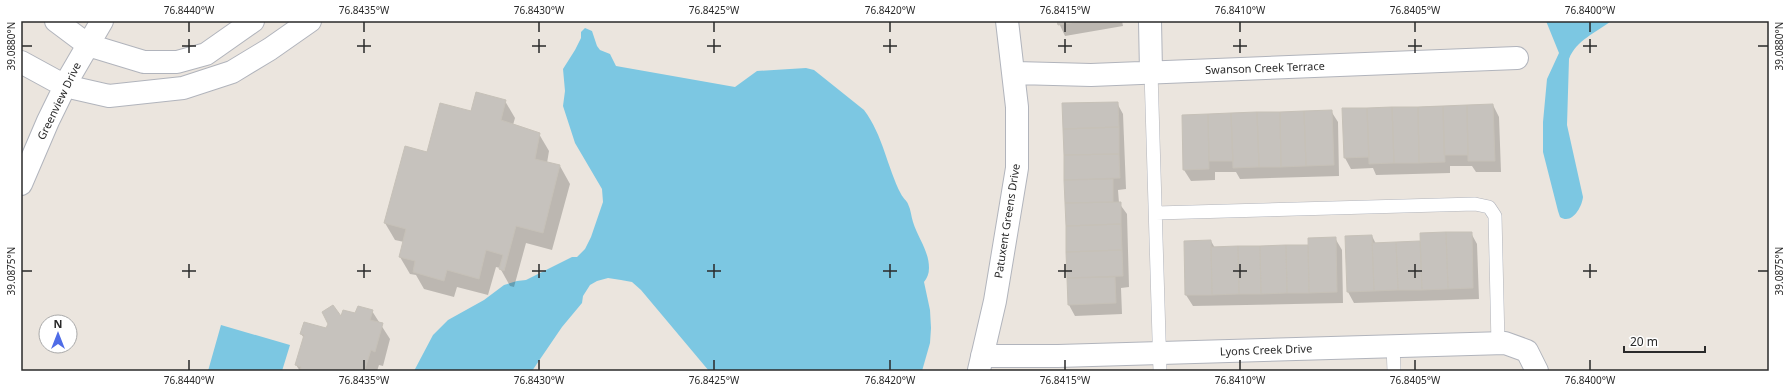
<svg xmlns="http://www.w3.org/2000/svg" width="1790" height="392" font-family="'Noto Sans',sans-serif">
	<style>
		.water { fill: #7cc7e2 }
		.shadow { fill: #0003 }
		.building { fill: #c6c2bd; stroke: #c6c1b8 }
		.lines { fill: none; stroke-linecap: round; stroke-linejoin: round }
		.lane-casing { stroke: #b1b4bc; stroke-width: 14 }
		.street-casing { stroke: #b1b4bc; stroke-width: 24 }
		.lane { stroke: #fff; stroke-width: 13 }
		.street { stroke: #fff; stroke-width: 22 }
		.ticks { fill: none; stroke: #2a2a2a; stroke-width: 1.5 }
		.labels { text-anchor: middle; stroke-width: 4; stroke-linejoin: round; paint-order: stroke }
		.street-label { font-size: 11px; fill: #2a2a2a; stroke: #fff }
		.neatline { fill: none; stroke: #2a2a2a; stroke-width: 1.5 }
		.ticks-label { font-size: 10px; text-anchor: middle; fill: #2a2a2a }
	</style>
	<rect width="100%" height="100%" fill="#ebe5de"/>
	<path class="water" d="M1546,21h65c-15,12 -35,19 -42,38l-2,66 16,72c-1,10 -11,28 -23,20l-2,-6 -15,-59v-30l4,-43 12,-26z
		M585,28l7,3 5,15 3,4 10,4 6,12 119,21 22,-16 49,-3 8,2 50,40c19,25 23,57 37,84 2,4 6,7 7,10 3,6 3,12 5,18 5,16 16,29 16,46 0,6 -2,10 -5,14l6,28 1,18 -1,15 -8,28h-213l-68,-81 -9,-8 -11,-2 -13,-2 -11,3 -7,4 -7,11 -1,7 -20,24 -30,44h-118l19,-36 15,-15 36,-20 20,-15 13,-4 9,-1 46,-23h5l8,-8 6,-12 12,-35 -1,-13 -27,-46 -12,-37 2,-15 -2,-22 12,-19 6,-12v-6z
		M221,325l69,20 -8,26h-74z"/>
	<path class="shadow" d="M1058,21h64l1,5 -58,10z
		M505,101l10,17 -2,7 26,9 10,17 -2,12 13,3 10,18 -18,66 -26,-7 -12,44 -4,-1 -10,-18 -4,-1 -8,28 -31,-8 -3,10 -30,-8 -8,-14 -6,-1 -10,-17 4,-15 -9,-2 -10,-17 43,-70 43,-41z
		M1117,103l6,11 3,75 -8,1 1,13 8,11 2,73 -8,1 1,26 -47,2 -6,-11 -6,-201z
		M1493,105l6,12 2,55h-25l-4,-6h-22v7l-74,2 -3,-7 -22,1 -6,-11 -2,-49z
		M1331,111l7,11 1,54 -99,3 -4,-7h-21v8l-24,1 -7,-11 -1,-54z
		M1471,233l6,11 2,55 -125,4 -6,-11 24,-56 4,8 45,-2z
		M1335,238l7,12 1,53 -150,3 -7,-11 -1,-54h26l4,7 44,-1 50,-1z
		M372,311l18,28 -7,27 -4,-1 -2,6h-77l-4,-6 8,-27 -3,-4 26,-5 14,-11z"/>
	<path class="building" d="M1057,21h25l-24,4z
		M476,92l30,8 -5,20 39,13 -5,26 25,6 -17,68 -27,-7 -12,45 -5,-2 4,-14 -17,-5 -7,29 -32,-9 -3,11 -31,-9 2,-11 -16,-4 7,-28 -22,-6 21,-77 22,6 13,-49 31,8z
		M1118,102l1,25 -56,2 -1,-26z
		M1493,104l2,57h-27l-1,-56z
		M1467,105l1,50h-24l-1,-49z
		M1443,106l2,56 -26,1 -1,-56z
		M1392,107h26l1,56h-25z
		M1392,107l2,56 -25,1 -2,-56z
		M1342,108h25l2,49 -25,1z
		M1332,110l2,55 -28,1 -2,-55z
		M1304,111l2,55 -25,1 -1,-55z
		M1257,112h23l1,55h-22z
		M1257,112l2,55 -26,1 -2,-55z
		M1231,113l2,48h-24l-1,-47z
		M1208,114l1,55 -26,1 -1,-55z
		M1119,127v27l-55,1 -1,-26z
		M1119,154l1,24 -56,2v-25z
		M1113,179v23l-48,1 -1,-23z
		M1121,202v22l-55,2 -1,-23z
		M1121,224l1,26 -56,2v-26z
		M1446,232h26l1,56 -25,1z
		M1446,232l2,57 -26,1 -2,-57z
		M1372,235l2,56 -27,1 -2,-56z
		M1336,237l1,55 -28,1 -1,-55z
		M1211,240l1,55h-27l-1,-54z
		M1420,241l2,49h-24l-2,-48z
		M1396,242l2,48 -24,1 -2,-48z
		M1286,245h22l1,48h-22z
		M1286,245l1,48 -26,1 -1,-48z
		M1238,246h22l1,48h-22z
		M1238,246l1,48 -27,1 -1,-48z
		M1122,250l1,26 -56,2 -1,-26z
		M1115,277l1,26 -48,2 -1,-27z
		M333,305l8,11 2,-6 12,3 3,-7 15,4 -3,10 13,3 -8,29 -4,-2 -6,19h-3l-1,2h-61l1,-4 -6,-2 9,-30 -4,-1 4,-12 22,6 2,-4 -6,-12z"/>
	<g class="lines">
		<g class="lane-casing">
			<path id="lane" d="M1151,72l9,299
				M1156,213l319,-9 14,3 6,9 3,127
				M1393,346l1,25"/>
		</g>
		<g class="street-casing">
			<path id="street" d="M56,21l32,24 56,17h33l29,-8 47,-33
				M1150,21l1,51
				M21,62l44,24 44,10 74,-8 49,-16 38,-23 40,-28
				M1013,73l78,2 426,-17
				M21,184l27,-63 22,-45 32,-55
				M982,356h76l447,-13 22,8 10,20
				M979,370l16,-69 22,-133v-61l-10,-86"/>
		</g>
		<use href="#lane" class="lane"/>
		<use href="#street" class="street"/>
	</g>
	<path class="ticks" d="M189,22v10M364,22v10M539,22v10M714,22v10M890,22v10M1065,22v10M1240,22v10M1415,22v10M1590,22v10M189,39v14M364,39v14M539,39v14M714,39v14M890,39v14M1065,39v14M1240,39v14M1415,39v14M1590,39v14M22,46h10M182,46h14M357,46h14M532,46h14M707,46h14M883,46h14M1058,46h14M1233,46h14M1408,46h14M1583,46h14M1758,46h10M189,264v14M364,264v14M539,264v14M714,264v14M890,264v14M1065,264v14M1240,264v14M1415,264v14M1590,264v14M22,271h10M182,271h14M357,271h14M532,271h14M707,271h14M883,271h14M1058,271h14M1233,271h14M1408,271h14M1583,271h14M1758,271h10M189,360v10M364,360v10M539,360v10M714,360v10M890,360v10M1065,360v10M1240,360v10M1415,360v10M1590,360v10"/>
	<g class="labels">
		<g class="street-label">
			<text transform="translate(1265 68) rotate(-2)" y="4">Swanson Creek Terrace</text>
			<text transform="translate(59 101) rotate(-64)" y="4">Greenview Drive</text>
			<text transform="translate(1007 221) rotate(-81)" y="4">Patuxent Greens Drive</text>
			<text transform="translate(1266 350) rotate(-2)" y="4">Lyons Creek Drive</text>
		</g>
	</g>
	<rect width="1790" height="392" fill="none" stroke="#ffffff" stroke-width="44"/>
	<g transform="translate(58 334)"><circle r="19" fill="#ffffff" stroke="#aaaaaa"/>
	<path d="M0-3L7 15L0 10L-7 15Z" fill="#4f6ce7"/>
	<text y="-6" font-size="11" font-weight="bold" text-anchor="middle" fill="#2a2a2a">N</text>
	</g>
	<path d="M1624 346v6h81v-6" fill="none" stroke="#2a2a2a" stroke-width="2"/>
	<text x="1630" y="346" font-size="12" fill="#2a2a2a" stroke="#ffffff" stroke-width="3" paint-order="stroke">20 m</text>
	<rect x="22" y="22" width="1746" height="348" class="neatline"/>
	<g class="ticks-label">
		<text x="189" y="14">76.8440°W</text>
		<text x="364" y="14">76.8435°W</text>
		<text x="539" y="14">76.8430°W</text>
		<text x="714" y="14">76.8425°W</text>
		<text x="890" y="14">76.8420°W</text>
		<text x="1065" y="14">76.8415°W</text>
		<text x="1240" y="14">76.8410°W</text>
		<text x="1415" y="14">76.8405°W</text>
		<text x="1590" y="14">76.8400°W</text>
		<text transform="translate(11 46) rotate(-90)" y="4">39.0880°N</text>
		<text transform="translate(1779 46) rotate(-90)" y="4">39.0880°N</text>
		<text transform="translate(11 271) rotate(-90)" y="4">39.0875°N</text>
		<text transform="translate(1779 271) rotate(-90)" y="4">39.0875°N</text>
		<text x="189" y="384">76.8440°W</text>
		<text x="364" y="384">76.8435°W</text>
		<text x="539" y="384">76.8430°W</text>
		<text x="714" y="384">76.8425°W</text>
		<text x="890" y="384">76.8420°W</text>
		<text x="1065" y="384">76.8415°W</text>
		<text x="1240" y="384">76.8410°W</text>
		<text x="1415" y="384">76.8405°W</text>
		<text x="1590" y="384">76.8400°W</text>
	</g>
</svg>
